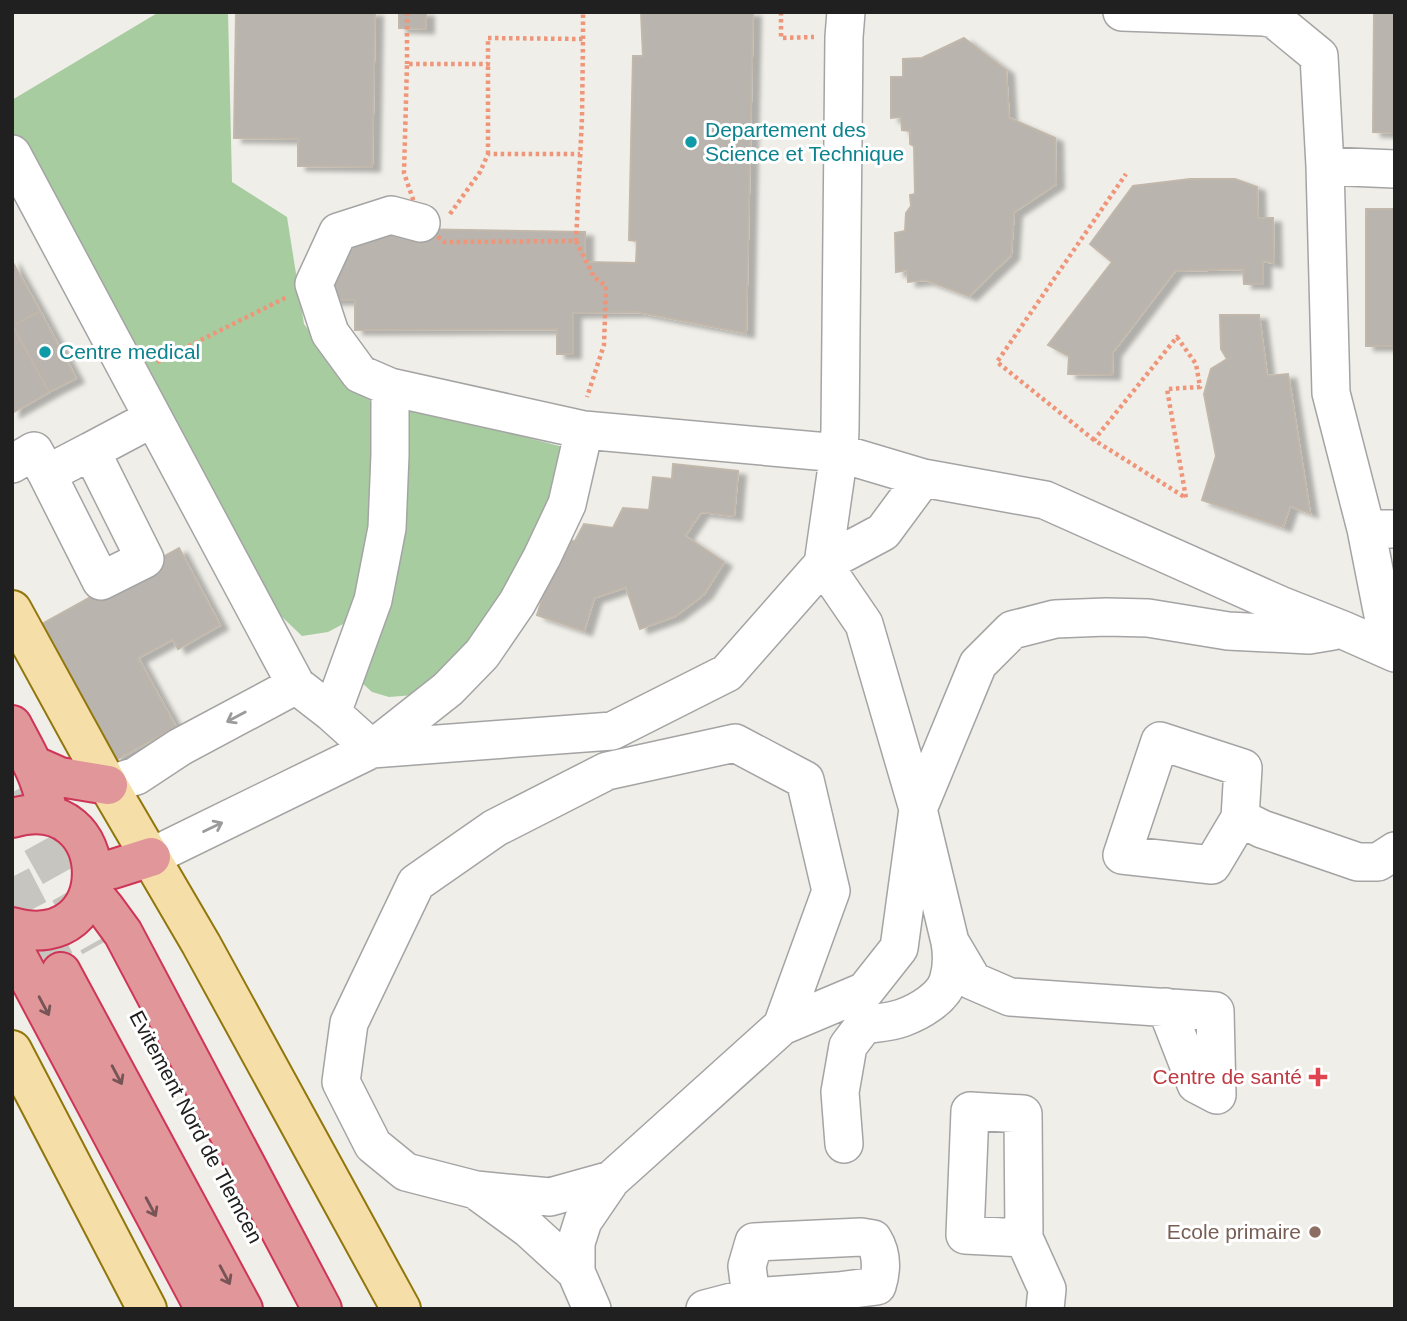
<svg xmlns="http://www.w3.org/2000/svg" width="1407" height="1321" font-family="Helvetica,sans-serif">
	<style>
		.forest { fill: #a7cca0 }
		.building { fill: #b9b4ad; stroke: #c1b7ab; stroke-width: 2; filter: url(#shadow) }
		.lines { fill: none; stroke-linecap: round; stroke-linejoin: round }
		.highway-tunnel { stroke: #c6c5c0; stroke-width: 38; stroke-dasharray: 38 19; stroke-linecap: butt }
		.minor-casing { stroke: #a4a4a4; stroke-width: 40 }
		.major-casing { stroke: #91760c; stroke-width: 42 }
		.highway-casing { stroke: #ce3556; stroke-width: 42 }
		.path { stroke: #ef9579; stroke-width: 4.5; stroke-dasharray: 3.5 3.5; stroke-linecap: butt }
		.minor { stroke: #fff; stroke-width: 37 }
		.major { stroke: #f5dea8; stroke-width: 38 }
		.highway { stroke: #e1969a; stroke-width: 38 }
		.oneway { stroke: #9b9b9b }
		.oneway2 { stroke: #775557 }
		.culture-dot { fill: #0f9aa8; stroke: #fff; stroke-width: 2.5 }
		.health-dot { fill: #e0444e; stroke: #fff; stroke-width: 2.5 }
		.education-dot { fill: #8d6e63; stroke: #fff; stroke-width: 2.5 }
		.labels { text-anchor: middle; stroke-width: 6; stroke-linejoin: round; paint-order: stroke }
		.culture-label { font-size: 21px; fill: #0d838f; stroke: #fff; text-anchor: start }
		.health-label { font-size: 21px; fill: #be3a42; stroke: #fff; text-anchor: end }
		.street-label { font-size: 21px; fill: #202020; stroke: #fff }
		.education-label { font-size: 21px; fill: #785e54; stroke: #fff; text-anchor: end }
	</style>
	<defs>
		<filter id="shadow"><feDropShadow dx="8" dy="4.5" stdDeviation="2" flood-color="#0004"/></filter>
	</defs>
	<rect width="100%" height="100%" fill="#f0eee8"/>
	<path class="forest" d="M159,12h69l4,170 55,35 17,107 46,61 30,19 -8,147 -25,71 -19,10 -26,4 -23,-22 -267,-483v-31z
		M408,407l159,41 -29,87 -44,85 -40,45 -40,30 -25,2 -17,-5 -11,-10z"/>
	<path class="building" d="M236,12h139l-3,155 -74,-1v-27l-64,-1z
		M399,12h27v17l-27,-1z
		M641,12h112l-7,321 -108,-21 -65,1v41h-16v-25l-202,1v-30h-32l26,-72 236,4v30l51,1 1,-22 -8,-1 4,-184h10z
		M1374,12h21v121l-22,-1z
		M964,38l42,32 3,48 46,20 1,46 -42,28 -3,43 -42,41 -43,-16 -18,2 -1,-12 -11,2 -1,-39 10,-2 1,-18 5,-7 -1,-11 5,-1 -1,-48 -4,-2v-13l-8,-1 -1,-13 -10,1v-41h12v-18l19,-1z
		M1190,179h45l22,8 1,31h15l1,45 -11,-2v23h-19l-1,-15 -68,2 -62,81 -1,23 -44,-1 1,-18 -21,-11 64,-83 -22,-18 43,-58z
		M1366,209h29v137h-29z
		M12,261l28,50 -27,15 -1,-1z
		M40,311l36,67 -27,14 -36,-66z
		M1220,315h39l8,61 21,-2 22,139 -20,-7 -7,21 -81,-27 14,-44 -12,-62 7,-25 16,-10 -6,-10z
		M12,325l37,67 -37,21z
		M673,464l65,7 -4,45 -33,-4 -16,24 39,26 -20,32 -29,22 -35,13 -14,-42 -32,11 -10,33 -47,-16 24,-75 14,1 9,-17 29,4 10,-20 26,2 4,-33 19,2z
		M179,548l41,77 -42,24 -5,-10 -35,19 38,69 -60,33 -74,-136z"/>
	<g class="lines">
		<path class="highway-tunnel" d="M13,792l86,153
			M12,877l49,95"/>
		<g class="minor-casing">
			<path id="minor" d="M1122,12l142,5 10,2 45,37 6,110
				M12,154l284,531 36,28 40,36 240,-18 115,-58 96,-109 16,-111 1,-24 4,-392 2,-25
				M421,223l-30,-8 -53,17 -24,52 16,49 30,41 30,13 194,43 255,23 84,25 122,22 235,105 63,25 52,23
				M91,451l62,-33
				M12,464l22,-13 13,23 54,107 44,-22 -54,-108 -44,23
				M1366,529l-35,-136 -6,-227 70,3
				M1390,651l-24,-122h29
				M332,713l41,-113 14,-72 3,-73v-68
				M1160,741l83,27 -3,50 -28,47 -90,-10z
				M108,785l28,-9 44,-29 116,-62
				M1240,818l22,11 96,33h20l17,-11
				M151,857l221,-108 76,-60 34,-35 35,-51 25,-46 25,-53 17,-74
				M950,942l23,39 37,16 205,14 2,84 -21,-11 -30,-77
				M782,1026l49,-135 -26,-111 -70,-37 -128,28 -112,57 -79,55 -67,140 -8,59 32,63 33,27 70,18 74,7 61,-17 171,-154 83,-35 34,-43 19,-139 -54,-185 -41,-60 60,-32 40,-54
				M844,1144l-4,-52 8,-46 16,-21c12,-2 27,-3 38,-7 17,-6 41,-20 46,-37 4,-12 4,-27 2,-39l-32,-133 60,-145 34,-34 43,-11 51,-2 42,1 80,13 81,4 24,-4
				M477,1191l52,38 47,43
				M1024,1238l-59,-3 5,-124 53,3 1,124 23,51 -2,20
				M592,1309l-16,-37v-29l7,-22 28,-41
				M705,1309l46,-12 87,-6 39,-5c5,-16 5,-33 -4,-47l-12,-2 -107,5 -7,24 4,31"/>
		</g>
		<g class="major-casing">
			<path id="major" d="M12,610l96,175 93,159 200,365
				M12,1050l135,259"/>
		</g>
		<g class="highway-casing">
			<path id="highway" d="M12,725c15,29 33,57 35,90
				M33,765l27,12 48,8
				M12,818c105,-30 108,139 0,109
				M93,872l20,-3 38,-12
				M90,890l14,17 19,26 199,376
				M12,946l193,363
				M61,972l182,337"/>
		</g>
		<path class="path" d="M407,12v52
			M781,12v26l33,-1
			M488,38l95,1 -1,79 -6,123 -132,1 -23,-19 -17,-50 3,-109h81z
			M583,39v-27
			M488,154v-90
			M450,214l30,-42 8,-18h92
			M576,241l18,36 12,9 -2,59 -17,52
			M1177,337l19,27 4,23 -33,2 19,109 -92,-58z
			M157,362l130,-65
			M1094,440l-97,-78 129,-188"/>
		<use href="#minor" class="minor"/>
		<use href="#major" class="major"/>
		<use href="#highway" class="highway"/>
	</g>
	<defs><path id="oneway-shaft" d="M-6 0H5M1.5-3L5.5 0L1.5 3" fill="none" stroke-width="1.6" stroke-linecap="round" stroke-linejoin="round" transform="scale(1.75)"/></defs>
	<g class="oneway">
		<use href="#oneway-shaft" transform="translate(236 717) rotate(152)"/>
		<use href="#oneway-shaft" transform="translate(213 827) rotate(-26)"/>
	</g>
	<g class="oneway2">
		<use href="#oneway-shaft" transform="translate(44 1006) rotate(62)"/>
		<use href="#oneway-shaft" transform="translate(117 1075) rotate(62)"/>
		<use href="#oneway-shaft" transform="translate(151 1207) rotate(62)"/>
		<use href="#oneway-shaft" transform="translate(225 1275) rotate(62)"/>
	</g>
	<g class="culture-dot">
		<circle cx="691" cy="142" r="7"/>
		<circle cx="45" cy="352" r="7"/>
	</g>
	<path class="health-dot" d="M1314.5 1066.5h7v7h7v7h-7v7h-7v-7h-7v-7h7z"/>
	<circle class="education-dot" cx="1315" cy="1232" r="7"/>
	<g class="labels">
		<g class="culture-label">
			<text x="705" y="137">Departement des<tspan x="705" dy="24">Science et Technique</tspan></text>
			<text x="59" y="359">Centre medical</text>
		</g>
		<g class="health-label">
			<text x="1302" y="1084">Centre de santé</text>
		</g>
		<g class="street-label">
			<text transform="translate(196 1127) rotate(62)" y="7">Evitement Nord de Tlemcen</text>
		</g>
		<g class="education-label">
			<text x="1301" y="1239">Ecole primaire</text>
		</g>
	</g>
	<rect width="1407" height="1321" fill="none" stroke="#202020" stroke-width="28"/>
</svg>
